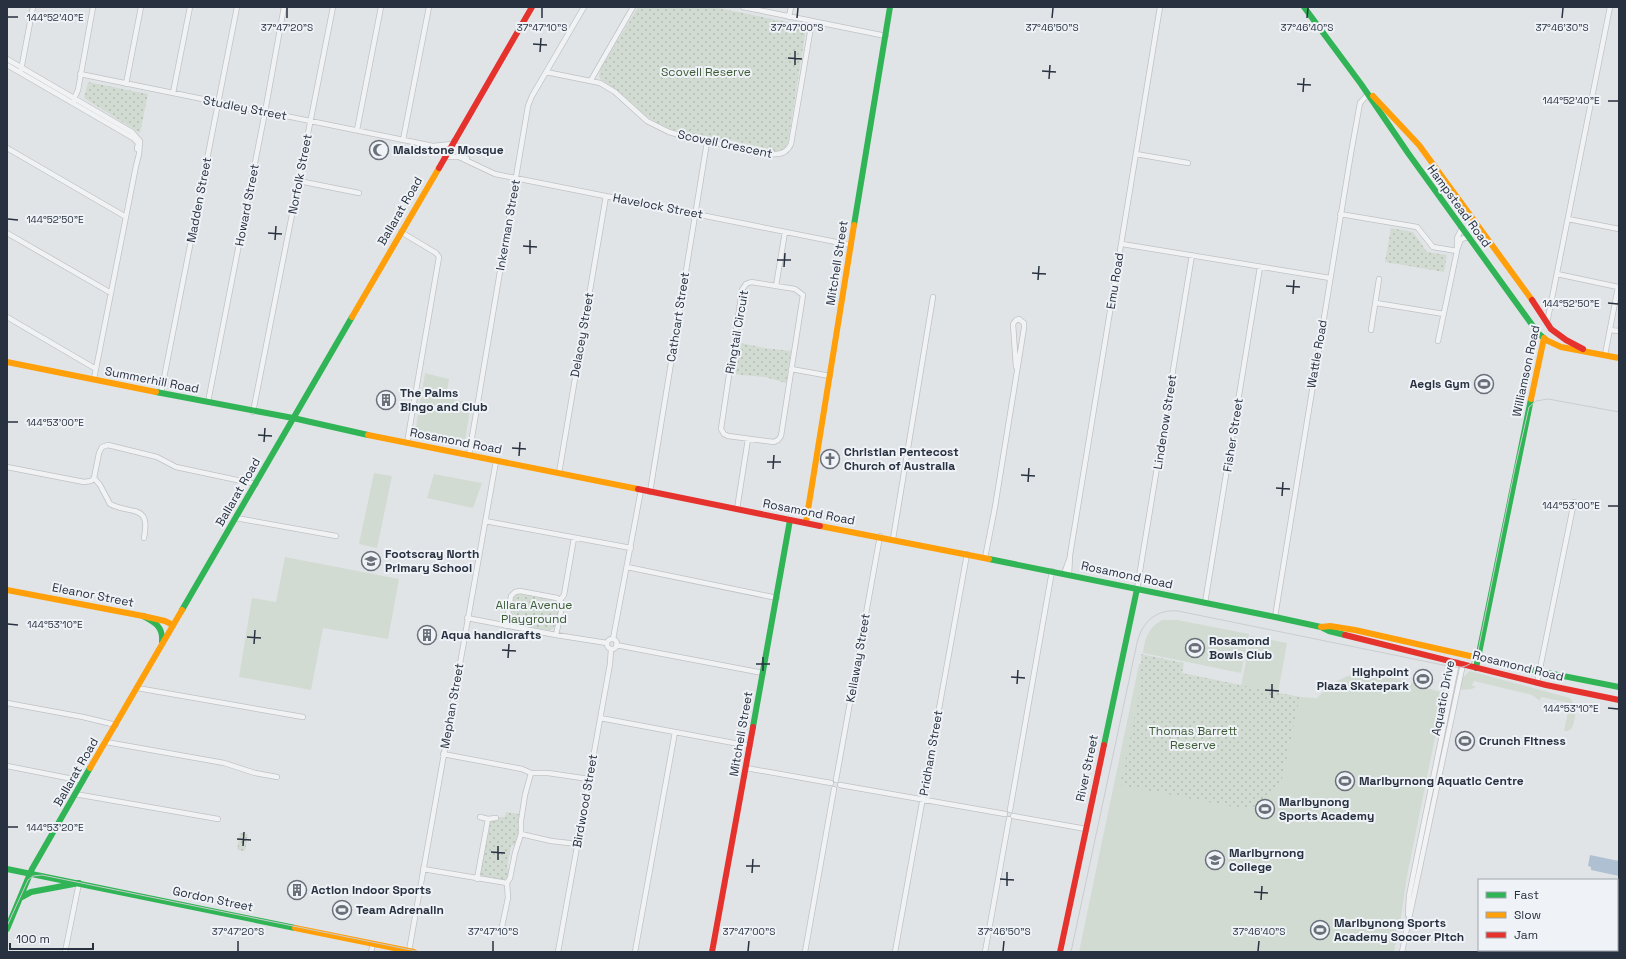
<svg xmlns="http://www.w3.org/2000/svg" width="1626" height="959" font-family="'Space Grotesk',sans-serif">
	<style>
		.green { fill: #d2dbd2 }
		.park { fill: url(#park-dots) }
		.water { fill: #afc0d2 }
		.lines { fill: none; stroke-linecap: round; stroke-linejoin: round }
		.street-casing { stroke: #bfc2c5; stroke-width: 6 }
		.street { stroke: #f1f2f3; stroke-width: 4.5 }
		.fast { stroke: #30b455; stroke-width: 6 }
		.slow { stroke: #ff9f0a; stroke-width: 6 }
		.jam { stroke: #e5322d; stroke-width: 6 }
		.tram { stroke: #cacccf; stroke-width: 1 }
		.ticks { fill: none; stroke: #283140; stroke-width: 1.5 }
		.labels { text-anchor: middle; stroke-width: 4; stroke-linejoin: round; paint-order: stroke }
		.park-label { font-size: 12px; fill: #3d5c35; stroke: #eff2f6 }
		.street-label { font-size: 12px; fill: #283140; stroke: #eff2f6 }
		.poi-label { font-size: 12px; font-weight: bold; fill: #283140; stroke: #eff2f6; text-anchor: start }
		.ticks-label { font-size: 10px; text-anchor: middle; fill: #283140; stroke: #eff2f6; stroke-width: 4; stroke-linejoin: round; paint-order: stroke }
	</style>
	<defs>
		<pattern id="park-dots" width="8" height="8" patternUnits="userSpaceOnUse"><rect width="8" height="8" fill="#d2dbd2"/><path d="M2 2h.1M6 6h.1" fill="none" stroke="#b4bcb5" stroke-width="1.8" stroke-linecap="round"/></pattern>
	</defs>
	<rect width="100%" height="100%" fill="#e1e4e7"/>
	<path class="green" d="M425,373l24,6 -3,19 25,5 -7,45 -50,-9z
		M374,473l18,3 -15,72 -18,-4z
		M434,474l48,9 -9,25 -46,-10z
		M285,557l114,22 -11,60 -65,-11 -12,62 -72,-13 13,-79 24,4z
		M1162,620h15l72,14 -8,39 -98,-20c2,-15 5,-25 19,-33z
		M1251,636l36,7 -9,50 22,4 17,1c12,-13 27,-24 45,-25 21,-1 61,14 82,20l-37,183 -6,41 -7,35h-315l60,-288 102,22z
		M1470,671l100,27c7,8 6,21 2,30l-4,3h-4l6,-28 -29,-6 -1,4 -8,-6 -58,-14 -2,4 4,2 -4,2 -10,1c-4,-7 2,-15 8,-19z"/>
	<path class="park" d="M638,7h75l89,18 4,4 -18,113 -5,8c-8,3 -15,2 -22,-3l-35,-8 -8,2 -38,-8 -19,-8 -15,-9 -24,-22 -22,-15 -1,-3 1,-6z
		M88,82l60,12 -8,39 -56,-35z
		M1391,228l22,4 14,20 20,3 -3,17 -59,-10z
		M737,342l27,6 27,3 -5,32 -21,-6 -33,-3 5,-16z
		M518,594l39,7c3,8 0,21 -4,28l-5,1 -35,-6 -4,-5 4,-22z
		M1141,654l43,9 -2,10 118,24 -18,82 -20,23 -10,6 -8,1 -124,-24 20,-94z
		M506,812l13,2 -1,21 -4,10 -3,1 -4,22 2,1 -1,7 -3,4 -16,-3 -1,2 -5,-2 -3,-3 10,-53 8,-4h7z
		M240,833l8,1 -3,17 -8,-1z"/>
	<path class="water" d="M1590,855l29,6v15l-28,-6v-3l-3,-1z"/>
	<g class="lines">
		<g class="street-casing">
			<path id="street" d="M743,7l143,29
				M789,17l2,-10
				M7,59l125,73 8,9 -1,13 -3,12 -42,213
				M7,65l126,73 5,5 -1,6
				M21,70l12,-63
				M546,72l54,11 15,9 32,29 22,11 21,6 81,16c9,1 16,-1 20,-10l21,-123
				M80,74l353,72 19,-2
				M591,80l42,-73
				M126,84l15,-77
				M173,93l17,-86
				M73,101l5,-11 15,-83
				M357,130l24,-123
				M403,140l26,-133
				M454,141l5,11 8,7
				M434,147l12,9
				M7,148l119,69
				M1136,154l52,9
				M445,157h14l36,17 356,71
				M299,181l60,12
				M1340,214l77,13 16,20 24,4
				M1568,219l51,10
				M401,232l35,21 3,4 -32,186
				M7,233l104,60
				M1122,244l208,34
				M1457,250l4,-11 8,-2
				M1557,274l61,13 -13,68
				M751,282l44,7 8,6 -22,141 -3,4 -4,2 -46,-6 -4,-2 -3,-5 8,-54 6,-16v-21l7,-48 4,-6z
				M776,286l9,-54
				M1376,303l68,11
				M7,317l89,52
				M1547,323l63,-316
				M1371,330l8,-51
				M1610,330l9,1
				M1438,341l19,-90v-13l5,-10
				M791,369l39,7
				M161,393l76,-386
				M208,402l57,-290 19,-105
				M253,412l80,-405
				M469,455l59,-349 4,-10 52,-89
				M7,467l77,15 7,-1 3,-3
				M559,473l47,-277
				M94,478l5,-25 3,-6 6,-2 49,12 19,10 80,17
				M94,478l6,7 10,19c21,11 41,-1 34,34
				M650,492l57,-350
				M737,509l11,-70
				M236,518l100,18
				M485,521l146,27
				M893,539l40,-242
				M985,558l10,-51 29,-179v-5l-5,-4 -3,1 -3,4 3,43
				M627,567l150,31
				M1064,574l6,-17
				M1069,575l1,-20 90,-548
				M1137,589l55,-334
				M560,600l4,-5 10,-57
				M1205,603l55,-336
				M1275,617l76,-464 9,-50 8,-9
				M467,618l89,17 51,8
				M506,626l5,-30 4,-4 5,-1 37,7 5,5v4l-6,28
				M613,639l28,-149
				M607 644a5 5 0 1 1 10 0a5 5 0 1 1-10 0Z
				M616,645l147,28
				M1537,683l37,-181
				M137,688l166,29
				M7,703l76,14 33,8
				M600,718l150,28
				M106,742l118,21 31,10 22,4
				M443,754l79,15 9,4
				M7,766l76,15
				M746,768l85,15
				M836,780l44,-244
				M840,785l165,29
				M75,794l143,25
				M1010,810l42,-239
				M1013,816l73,13
				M480,817l8,2 8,-1
				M521,834l30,7 27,3
				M423,869l84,14
				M477,879l11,-60
				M1408,915l1,-19 7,-35 41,-199
				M501,931l7,-33 -1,-15 3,-5 5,-25 6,-19v-13l4,-26 6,-22h17l41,6
				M409,951l87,-490
				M65,952l14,-69
				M371,952l2,-8
				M558,952l52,-288 1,-15
				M635,952l40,-220
				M805,952l29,-163
				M895,952l72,-398
				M985,952l24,-133
				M1402,952l61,-288"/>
		</g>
		<use href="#street" class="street"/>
		<path class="fast" d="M1304,7l57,77 47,69 130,180 8,7
			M854,225l36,-218
			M156,392l137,26 75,17
			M989,559l286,58 46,10 8,4 16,4
			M182,610l170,-293
			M143,616c12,6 20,11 19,25
			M1476,668l55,-269
			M1523,668l96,19
			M753,727l37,-207
			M1104,745l33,-156
			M7,869l288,59
			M20,898l11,-6 48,-9
			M7,929l25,-60 58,-101"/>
		<path class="slow" d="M1373,96l46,49 113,155
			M352,317l87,-149
			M1546,340l15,7 58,11
			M7,362l149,30
			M1531,399l13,-61
			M368,435l270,54
			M806,522l48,-297
			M820,526l169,33
			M7,590l136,26 22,5 8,4
			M1321,627l9,-1 25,4 168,38
			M90,768l92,-158
			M295,928l119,24"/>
		<path class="jam" d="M439,168l93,-161
			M1532,300l19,29 15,11 17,9
			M638,489l182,37
			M1345,635l201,50 73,15
			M712,952l41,-225
			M1060,952l44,-207"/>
		<path class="tram" d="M7,926l21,-46 5,-4 9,-1 379,77
			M1071,952l66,-309c5,-21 19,-34 41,-32l275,56c13,2 22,-4 25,-16l37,-183 14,-61 7,-6 12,-2 71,13"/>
	</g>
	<path class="ticks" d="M8,17h10M287,18v-10M542,18v-10M797,18l1,-10M1052,18l1,-10M1307,18l1,-10M1562,18l1,-10M533,44l14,1M540,52l1,-14M788,58l14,1M795,65v-14M1042,71l14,1M1049,79l1,-14M1297,84l14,1M1303,92l1,-14M1608,101h10M8,219l10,1M268,233l14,1M275,240l1,-14M523,246l14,1M530,254v-14M777,260h14M784,267l1,-14M1032,273l14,1M1038,280l1,-14M1286,286l14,1M1293,294l1,-14M1608,303l10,1M8,422h10M258,435l14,1M264,442l1,-14M512,448l14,1M519,456l1,-14M767,462h14M773,469l1,-14M1021,475l14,1M1028,482l1,-14M1276,488l14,1M1282,496l1,-14M1608,506h10M8,624l10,1M247,637l14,1M254,644l1,-14M502,650l14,1M508,658l1,-14M756,664h14M763,671v-14M1011,677l14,1M1017,684l1,-14M1265,690l14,1M1272,698v-14M1608,708l10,1M8,827h10M237,839l14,1M243,846l1,-14M491,852l14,1M498,860v-14M746,866h14M752,873l1,-14M1000,879l14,1M1007,886v-14M1254,892l14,1M1261,900l1,-14M238,951v-10M493,951v-10M748,951l1,-10M1003,951l1,-10M1258,951l1,-10"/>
	<defs>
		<g id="mosque-ring" transform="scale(1)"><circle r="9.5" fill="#eff2f6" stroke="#69707a" stroke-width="1.5"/><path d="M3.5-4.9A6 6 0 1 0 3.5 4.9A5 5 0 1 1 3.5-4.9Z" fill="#69707a"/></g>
		<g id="stadium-ring" transform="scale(1)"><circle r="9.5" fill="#eff2f6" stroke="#69707a" stroke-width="1.5"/><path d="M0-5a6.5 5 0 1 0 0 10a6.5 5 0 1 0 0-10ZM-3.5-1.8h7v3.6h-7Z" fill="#69707a"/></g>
		<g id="building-ring" transform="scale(1)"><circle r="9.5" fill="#eff2f6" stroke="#69707a" stroke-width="1.5"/><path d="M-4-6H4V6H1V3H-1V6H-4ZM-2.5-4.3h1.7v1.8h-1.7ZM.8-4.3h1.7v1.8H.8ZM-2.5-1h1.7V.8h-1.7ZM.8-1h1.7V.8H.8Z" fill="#69707a"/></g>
		<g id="church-ring" transform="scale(1)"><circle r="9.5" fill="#eff2f6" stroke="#69707a" stroke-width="1.5"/><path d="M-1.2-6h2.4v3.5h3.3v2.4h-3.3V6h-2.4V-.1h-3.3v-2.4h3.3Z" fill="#69707a"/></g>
		<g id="school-ring" transform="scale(1)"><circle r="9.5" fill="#eff2f6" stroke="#69707a" stroke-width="1.5"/><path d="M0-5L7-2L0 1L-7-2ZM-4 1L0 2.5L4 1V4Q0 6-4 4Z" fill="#69707a"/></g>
	</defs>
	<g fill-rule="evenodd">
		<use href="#mosque-ring" x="379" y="150"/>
		<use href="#stadium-ring" x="1484" y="384"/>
		<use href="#building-ring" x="386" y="400"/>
		<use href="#church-ring" x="830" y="459"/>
		<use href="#school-ring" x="371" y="561"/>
		<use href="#building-ring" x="427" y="635"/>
		<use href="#stadium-ring" x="1195" y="648"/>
		<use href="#stadium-ring" x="1423" y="679"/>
		<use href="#stadium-ring" x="1465" y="741"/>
		<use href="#stadium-ring" x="1345" y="781"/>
		<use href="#stadium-ring" x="1265" y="809"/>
		<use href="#school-ring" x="1215" y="860"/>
		<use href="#building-ring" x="297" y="890"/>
		<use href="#stadium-ring" x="342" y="910"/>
		<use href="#stadium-ring" x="1320" y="930"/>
	</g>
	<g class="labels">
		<g class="park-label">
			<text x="706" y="76">Scovell Reserve</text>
			<text x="534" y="609">Allara Avenue<tspan x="534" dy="14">Playground</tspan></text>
			<text x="1193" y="735">Thomas Barrett<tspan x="1193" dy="14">Reserve</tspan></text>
		</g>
		<g class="street-label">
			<text transform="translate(245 108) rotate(11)" y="4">Studley Street</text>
			<text transform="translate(725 144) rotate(12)" y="4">Scovell Crescent</text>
			<text transform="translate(300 174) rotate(-79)" y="4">Norfolk Street</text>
			<text transform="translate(199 200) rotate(-79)" y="4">Madden Street</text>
			<text transform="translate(247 205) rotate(-79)" y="4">Howard Street</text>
			<text transform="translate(658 206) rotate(11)" y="4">Havelock Street</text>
			<text transform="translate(1459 206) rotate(54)" y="4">Hampstead Road</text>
			<text transform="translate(400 211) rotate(-60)" y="4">Ballarat Road</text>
			<text transform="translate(508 225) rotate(-80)" y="4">Inkerman Street</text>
			<text transform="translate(837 263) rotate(-81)" y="4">Mitchell Street</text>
			<text transform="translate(1115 281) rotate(-81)" y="4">Emu Road</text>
			<text transform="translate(678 317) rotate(-81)" y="4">Cathcart Street</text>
			<text transform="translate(737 332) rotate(-80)" y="4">Ringtail Circuit</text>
			<text transform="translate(582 335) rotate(-80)" y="4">Delacey Street</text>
			<text transform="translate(1317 354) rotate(-80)" y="4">Wattle Road</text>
			<text transform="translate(1526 371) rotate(-78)" y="4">Williamson Road</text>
			<text transform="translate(152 380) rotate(11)" y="4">Summerhill Road</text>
			<text transform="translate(1165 422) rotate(-81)" y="4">Lindenow Street</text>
			<text transform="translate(1233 435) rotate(-81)" y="4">Fisher Street</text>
			<text transform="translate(456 441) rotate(11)" y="4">Rosamond Road</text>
			<text transform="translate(238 492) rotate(-60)" y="4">Ballarat Road</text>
			<text transform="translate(809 512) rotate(11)" y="4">Rosamond Road</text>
			<text transform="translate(1127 575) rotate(12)" y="4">Rosamond Road</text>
			<text transform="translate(93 595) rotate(11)" y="4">Eleanor Street</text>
			<text transform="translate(858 658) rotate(-80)" y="4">Kellaway Street</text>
			<text transform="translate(1518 666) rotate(14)" y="4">Rosamond Road</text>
			<text transform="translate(1443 698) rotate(-79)" y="4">Aquatic Drive</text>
			<text transform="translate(452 706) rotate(-80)" y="4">Mephan Street</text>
			<text transform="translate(741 734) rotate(-80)" y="4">Mitchell Street</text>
			<text transform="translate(931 753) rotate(-80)" y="4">Pridham Street</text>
			<text transform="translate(1087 768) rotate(-78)" y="4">River Street</text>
			<text transform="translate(76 772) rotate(-60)" y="4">Ballarat Road</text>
			<text transform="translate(585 801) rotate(-80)" y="4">Birdwood Street</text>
			<text transform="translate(213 899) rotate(12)" y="4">Gordon Street</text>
		</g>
		<g class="poi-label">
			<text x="393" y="154">Maidstone Mosque</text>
			<text x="1470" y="388" text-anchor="end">Aegis Gym</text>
			<text x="400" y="397">The Palms<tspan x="400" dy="14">Bingo and Club</tspan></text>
			<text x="844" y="456">Christian Pentecost<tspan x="844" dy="14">Church of Australia</tspan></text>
			<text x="385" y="558">Footscray North<tspan x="385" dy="14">Primary School</tspan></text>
			<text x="441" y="639">Aqua handicrafts</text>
			<text x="1209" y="645">Rosamond<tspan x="1209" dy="14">Bowls Club</tspan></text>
			<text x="1409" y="676" text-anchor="end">Highpoint<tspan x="1409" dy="14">Plaza Skatepark</tspan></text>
			<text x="1479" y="745">Crunch Fitness</text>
			<text x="1359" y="785">Maribyrnong Aquatic Centre</text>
			<text x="1279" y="806">Maribynong<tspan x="1279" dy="14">Sports Academy</tspan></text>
			<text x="1229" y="857">Maribyrnong<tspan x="1229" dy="14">College</tspan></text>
			<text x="311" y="894">Action Indoor Sports</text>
			<text x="356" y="914">Team Adrenalin</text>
			<text x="1334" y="927">Maribynong Sports<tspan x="1334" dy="14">Academy Soccer Pitch</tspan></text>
		</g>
	</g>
	<g class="ticks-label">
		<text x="55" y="21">144°52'40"E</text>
		<text x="287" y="31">37°47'20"S</text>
		<text x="542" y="31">37°47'10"S</text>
		<text x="797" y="31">37°47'00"S</text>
		<text x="1052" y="31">37°46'50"S</text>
		<text x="1307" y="31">37°46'40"S</text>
		<text x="1562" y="31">37°46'30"S</text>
		<text x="1571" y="104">144°52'40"E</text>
		<text x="55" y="223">144°52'50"E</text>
		<text x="1571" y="307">144°52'50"E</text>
		<text x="55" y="426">144°53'00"E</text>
		<text x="1571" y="509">144°53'00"E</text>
		<text x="55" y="628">144°53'10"E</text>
		<text x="1571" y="712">144°53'10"E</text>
		<text x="55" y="831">144°53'20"E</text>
		<text x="238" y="935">37°47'20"S</text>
		<text x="493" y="935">37°47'10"S</text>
		<text x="749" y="935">37°47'00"S</text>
		<text x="1004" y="935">37°46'50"S</text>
		<text x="1259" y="935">37°46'40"S</text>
	</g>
	<rect width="1626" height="959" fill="none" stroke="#283140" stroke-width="16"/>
	<rect x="1478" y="879" width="140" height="72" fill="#eff2f6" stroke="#9fa5ad"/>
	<rect x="1486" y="892" width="20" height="6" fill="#30b455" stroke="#9fa5ad"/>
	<text x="1514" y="899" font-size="12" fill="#283140">Fast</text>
	<rect x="1486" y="912" width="20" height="6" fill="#ff9f0a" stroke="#9fa5ad"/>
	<text x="1514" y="919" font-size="12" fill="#283140">Slow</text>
	<rect x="1486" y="932" width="20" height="6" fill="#e5322d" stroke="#9fa5ad"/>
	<text x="1514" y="939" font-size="12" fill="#283140">Jam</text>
	<path d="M10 943v6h83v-6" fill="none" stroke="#283140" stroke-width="2"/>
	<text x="16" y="943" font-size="12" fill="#283140" stroke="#eff2f6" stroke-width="3" paint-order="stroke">100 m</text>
</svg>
